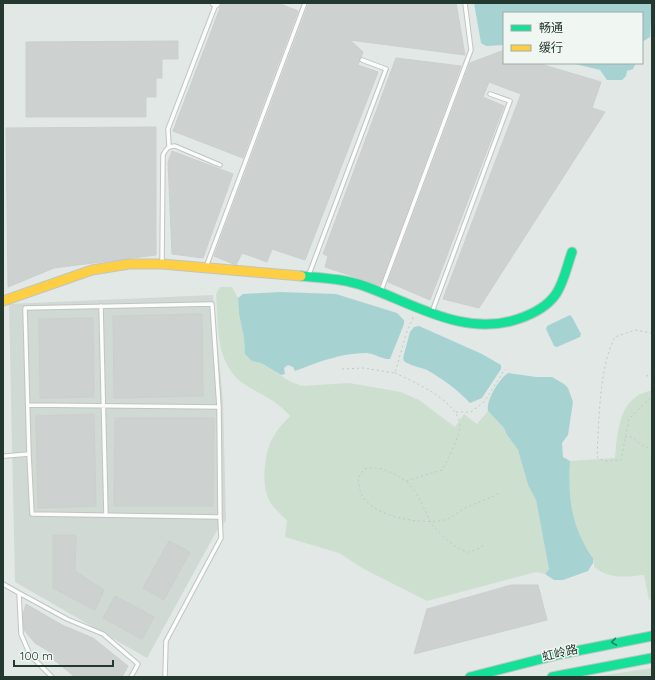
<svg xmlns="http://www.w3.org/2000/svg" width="655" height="680" font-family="Quicksand,'Noto Sans SC',sans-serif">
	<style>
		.built { fill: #d1d9d4 }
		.green { fill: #cde0d0 }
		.water { fill: #a6d3d2 }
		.building { fill: #cdd1cf; stroke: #cbd0cd }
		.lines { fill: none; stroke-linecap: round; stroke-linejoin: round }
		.lane-casing { stroke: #bfc5c2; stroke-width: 5.5 }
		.street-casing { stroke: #bfc5c2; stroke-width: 9 }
		.fast-casing { stroke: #bfc5c2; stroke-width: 11 }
		.slow-casing { stroke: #bfc5c2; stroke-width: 11 }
		.path { stroke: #c0c8c4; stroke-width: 1; stroke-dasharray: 2 3; stroke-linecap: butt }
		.lane { stroke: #fbfcfb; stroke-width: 3.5 }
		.street { stroke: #fbfcfb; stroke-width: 7 }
		.fast { stroke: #16e098; stroke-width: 9 }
		.slow { stroke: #ffcf43; stroke-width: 9 }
		.oneway { stroke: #1d845e }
		.labels { text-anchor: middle; stroke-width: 3; stroke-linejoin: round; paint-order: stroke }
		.street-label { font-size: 12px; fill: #23382f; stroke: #f0f7f2 }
	</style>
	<rect width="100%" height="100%" fill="#e2e8e5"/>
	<path class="built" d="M213,295l10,107 3,119 -10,11 -69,126 -132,-76 -6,-278z"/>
	<path class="green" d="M220,287h12l6,11 1,16 5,24v10l8,13 9,2 30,19 11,4 47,-3 52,9 18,8 36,27 9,-13 13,10 11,-13 16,17 3,7 11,15 10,35 8,15 13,69 -4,5 -9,-2 -109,29 -63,-32 -25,-16 -54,-16 2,-16c-5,-6 -13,-12 -17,-19 -9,-16 -6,-45 1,-61 5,-10 11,-17 19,-25 -13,-15 -26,-20 -43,-30 -33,-21 -28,-58 -31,-92z
		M652,390v209l-3,1 -5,-25c-19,2 -33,4 -49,-7 -2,-4 -1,-8 -3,-12 -5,-9 -12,-16 -16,-27 -7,-22 -7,-44 -6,-68l45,-3c2,-21 3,-50 22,-62 4,-3 10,-4 15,-6z
		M652,668v9h-61z"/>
	<path class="water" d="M474,3h178l-2,34 -8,5v-29h-138v32l-18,1 -5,-3z
		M571,63h65l-3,6 -6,2 -1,5 -4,4h-15l-7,-10z
		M280,292l56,2 61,19 7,7v4l-14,35c-6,1 -15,-5 -23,-6 -26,0 -49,9 -72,18l-2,-4 -5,-2 -4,3 1,6 -4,1 -20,-12 -9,-2 -7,-7 -1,-16 -5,-24 -1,-16 5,-4z
		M570,315l2,2 9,17 -1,3 -23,10 -3,-1 -8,-17 1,-3z
		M419,326l63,28 19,11v4l-19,29 -12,5c-12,-13 -27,-24 -43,-33 -7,-3 -17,-4 -23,-9l-1,-3 7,-26 4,-5z
		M508,373l28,4h16l12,7 4,4 5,14 -5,33 -6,8 1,14 7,4c-2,38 1,66 23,97v5l-5,8 -25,9h-9l-9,-6 4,-5 -13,-69 -8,-15 -10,-35 -11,-15 -3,-7 -16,-17c-2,-11 11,-32 20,-38z"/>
	<path class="building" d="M222,3h56l20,8 -55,147 -70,-27z
		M309,3h147l9,52 -115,-15 13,12 -5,13 20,7 -73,188 -33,-11 -5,13 -25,-9 -6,12 -22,-9z
		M178,41v18h-16v19h-6v19h-10v20h-120v-75z
		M504,50v13h33l64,19 -9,26 13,4 -126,196 -36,-9 78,-205 -32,-12 -6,15 21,9 -74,194 -42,-18 82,-219z
		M396,58l65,8 -81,219 -55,-18 3,-11 -5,-2z
		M156,127v128l-102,13 -46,19 -2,-159z
		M172,151l61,23 -30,84 -31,-4 -4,-92z
		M202,314l1,82 -89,2 -1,-82z
		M93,318l1,79 -54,1 -1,-79z
		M94,414l2,92 -58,2 -2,-92z
		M115,418h99l-1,88h-99z
		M53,535h23l-1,36 29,19 -9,20 -42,-22z
		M169,541l21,11 -26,48 -21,-12z
		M511,585h27l9,35 -133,34 13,-45z
		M115,596l39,21 -12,22 -39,-21z
		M26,604l36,21 31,13 35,28 -6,11h-47l-27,-22 2,-3 -15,-9 -11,-13 -1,-16z"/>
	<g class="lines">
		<g class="lane-casing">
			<path id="lane" d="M169,146l-1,-17 48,-125
				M162,263l1,-108c3,-6 5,-9 12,-9l45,19
				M206,267l99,-264
				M308,277l78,-208 -24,-9
				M381,291l90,-241 -6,-47
				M101,306l5,209
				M432,312l78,-211 -20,-7
				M28,405l191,2
				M5,456l24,-2 3,60 188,3 -1,-110 -7,-103 -187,4 4,146
				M3,584l16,9 2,41 9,21 22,22
				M19,593l48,26 36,15 35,30 -7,13
				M165,677l1,-36 55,-103 -1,-21"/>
		</g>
		<g class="street-casing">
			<path id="street" d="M214,3l2,1"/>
		</g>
		<g class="fast-casing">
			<path id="fast" d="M301,276c23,2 45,3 66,11 49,18 98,50 151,32 15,-5 29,-12 38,-25 8,-12 11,-28 16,-42
				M470,677l91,-23 91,-18
				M552,677l100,-19"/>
		</g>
		<g class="slow-casing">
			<path id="slow" d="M3,301l89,-31 37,-6h33l139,12"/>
		</g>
		<path class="path" d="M652,333l-17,-3 -20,7c-16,30 -16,85 -18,120l7,4 17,-1 8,-41 23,-23
			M342,369l21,-1 32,5 11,-39 8,-19
			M395,373c19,9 64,28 65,53 0,10 -13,35 -18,44l-36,11c-14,-8 -25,-16 -42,-12l-6,9c1,5 1,11 3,15 9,24 61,32 83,27 7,-1 14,-8 21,-12 12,-6 24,-8 35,-16
			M646,376l6,-1
			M456,412h15l13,-10 21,-33
			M625,437h7l9,8 11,4
			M407,482c13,14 15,22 23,39 4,9 28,30 38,31 5,0 12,-5 17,-7"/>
		<use href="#lane" class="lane"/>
		<use href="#street" class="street"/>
		<use href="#fast" class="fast"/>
		<use href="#slow" class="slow"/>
	</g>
	<defs><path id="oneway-chevron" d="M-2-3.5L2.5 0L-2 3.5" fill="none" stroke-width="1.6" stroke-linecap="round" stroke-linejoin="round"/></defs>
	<use class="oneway" href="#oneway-chevron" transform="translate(614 642) rotate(171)"/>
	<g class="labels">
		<g class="street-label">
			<text transform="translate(560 653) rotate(-13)" y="4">虹岭路</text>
		</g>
	</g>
	<rect width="655" height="680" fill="none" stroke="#23382f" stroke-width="8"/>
	<rect x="503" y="12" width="140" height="52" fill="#f0f7f2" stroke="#9eaba4"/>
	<rect x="511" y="25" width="20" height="6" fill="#16e098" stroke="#9eaba4"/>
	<text x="539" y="32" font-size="12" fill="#23382f">畅通</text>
	<rect x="511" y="45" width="20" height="6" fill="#ffcf43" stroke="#9eaba4"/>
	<text x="539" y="52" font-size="12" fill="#23382f">缓行</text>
	<path d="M14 660v6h99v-6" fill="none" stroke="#23382f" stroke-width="2"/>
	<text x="20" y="660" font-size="12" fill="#23382f" stroke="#f0f7f2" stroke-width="3" paint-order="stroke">100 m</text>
</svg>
